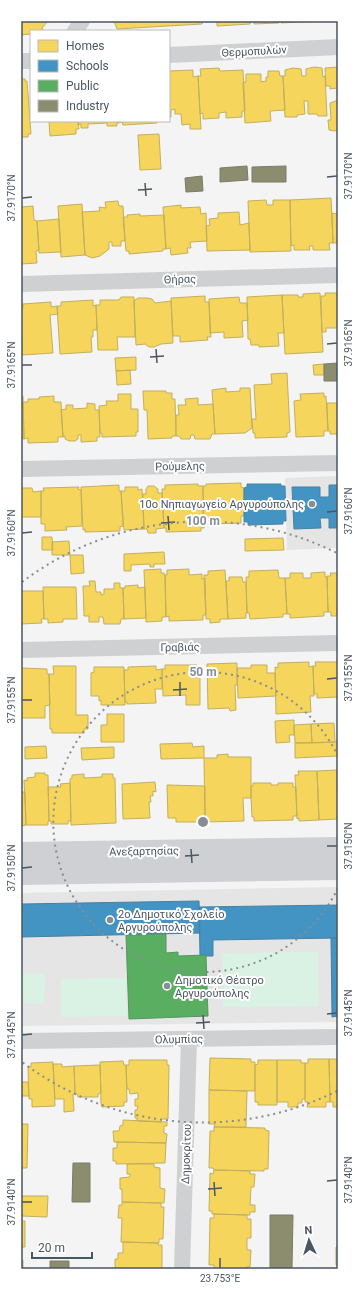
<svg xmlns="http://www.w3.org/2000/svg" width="359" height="1290" font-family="Roboto,sans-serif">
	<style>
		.education { fill: #e6e5e6 }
		.green { fill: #d9f2e3 }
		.homes { fill: #f6d55c; stroke: #c2af5e }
		.schools { fill: #4393c3; stroke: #4581a6 }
		.public { fill: #5aae61; stroke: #559461 }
		.industry { fill: #8c8c6e; stroke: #787c6a }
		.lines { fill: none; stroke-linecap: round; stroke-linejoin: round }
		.minor { stroke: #ced0d2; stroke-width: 16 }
		.secondary { stroke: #ced0d4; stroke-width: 22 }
		.ticks { fill: none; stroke: #4a5661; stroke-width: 1.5 }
		.ring { fill: none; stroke: #868d94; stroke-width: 2; stroke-dasharray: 2 4 }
		.poi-dot { fill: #868d94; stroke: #fff; stroke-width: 1.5 }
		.labels { text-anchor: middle; stroke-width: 4; stroke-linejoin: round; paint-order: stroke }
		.street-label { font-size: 11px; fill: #4a5661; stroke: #fff }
		.poi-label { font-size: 11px; fill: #4a5661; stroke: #fff; text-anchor: start }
		.centre { fill: #868d94; stroke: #fff; stroke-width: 2 }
		.ring-label { font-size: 12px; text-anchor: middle; font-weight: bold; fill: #868d94; stroke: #fff; stroke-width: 4; stroke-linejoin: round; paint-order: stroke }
		.neatline { fill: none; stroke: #4a5661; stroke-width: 1.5 }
		.ticks-label { font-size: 10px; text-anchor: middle; fill: #4a5661 }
	</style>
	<rect width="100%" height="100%" fill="#f4f4f4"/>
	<path class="education" d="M338,476v72l-51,2 -2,-72z
		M338,887v135l-317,4v-133z"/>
	<path class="green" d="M318,952l1,54 -96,1 -1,-54z
		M21,973l24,1 -1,30 -23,-1z
		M126,978l1,38 -66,1v-38z"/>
	<path class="homes" d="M21,21h27l-6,7 1,2 -1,1h-11v5l-1,-2 -9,1z
		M114,21h91h-2l-1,3 -85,5z
		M217,21h34l-1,3 -33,2z
		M254,21h25v2l-25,1z
		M281,21h37l-37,2z
		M314,67l8,1 1,9 2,-1 2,40h-9l-1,-2h-9v-13h-4l1,13 -8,1v2h-12l-2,-41h2v-6l8,-2 8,1 1,7h4v-7z
		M338,67v21l-8,1v-3h-4l-1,-18z
		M219,68l1,3 23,-1 2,41h-3v6l-16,1v-6l-7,1v5l-16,1v-6l-3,1 -2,-38h3l-1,-7z
		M193,70v7l5,-1 3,53h-11v-5l-8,1 -1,-11h-6v-5l-4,1v7h-2v-46z
		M268,71h11l1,5h3l2,34 -15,1 1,10 -26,2 -2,-41h3v-8h15v8l5,-1v-4h2z
		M21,79h4v2h2l4,53h-3v3h-7z
		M338,100v30l-4,1 -5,-1 -1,-10h3l-1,-17z
		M49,121h29l1,8h-3v5l-26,2z
		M78,121h40v2h-1v3h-10v-3l-19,1v4h-7v-4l-3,1z
		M118,121h39v2l-34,2 -1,-3 -4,1z
		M159,134l2,35 -21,1 -2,-35z
		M337,196h1v47h-5l-1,-30 6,1z
		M331,198l2,45h-4l1,7h-17v-4h-4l1,4h-16v-5l-3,1 -1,-46z
		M266,200l1,5h6v-5h17l1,51 -41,1 -2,-51z
		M118,201l1,5h4l2,35h-4v5h-9v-4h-3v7l-9,7 -8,2 -7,-3 -3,-43 18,-1 -1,-4 7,1 -1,-6z
		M82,204l3,51 -24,2 -3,-51z
		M181,205v3l19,-1 1,7 5,-1 1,28 -17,1 1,6h-4l1,5 -17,2 -1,-7 -4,1 -3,-42z
		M33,206l1,14 3,1 2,29 -3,1 1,12 -16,1v-57z
		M239,212l1,13 9,-2 1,27 -43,1 -1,-25 4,-1 -1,-6 9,-1v-5z
		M140,214v2l24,-1 2,34h-3v2l-34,3v-3h-3l-3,-34h5l-1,-2z
		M59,219l2,33 -22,1 -2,-32z
		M320,293l3,59 -38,2 -3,-59h16v2h5v-3z
		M325,293h13v35h-12v4h-4l-1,-36h4z
		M282,295l2,38h-6l1,13 -20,1v-2h-8l-1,-6h-2l-1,-42z
		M205,296v6h4l2,35h-4l1,3 -28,2v-6h-7l-2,-38z
		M121,297h13l1,40h-18l1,13h-20l-2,-45h4v-5h19z
		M239,297l1,6h7l1,17 -6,1 1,16 -19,1v-6l-14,1 -1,-34z
		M138,298h9l5,1 3,4 16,-2 2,42 -12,1 -7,3h-5l-4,-3 -9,1 -2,-44z
		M93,300v6l3,-1 1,25h-4v7h-2l1,15 -32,2 -3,-48h4v-4z
		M51,302v5l6,-1 1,8 -8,1 3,38 -31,2 -1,-47h2v-4z
		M136,357v13l-20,1 -1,-13z
		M324,364v11h-10l-1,-10z
		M130,370l1,14 -14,1 -1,-14z
		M287,373l3,59 -3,1v4l-32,1v-5h-2l-1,-14h4l-2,-34 18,-1 -1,-10z
		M226,388v4l14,-1v-3h10l2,40 -4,3 -3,2 -30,1 -3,-44z
		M143,391h23v2h6v6h3l1,37h-4v2l-24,1 -1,-29h-3z
		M324,393v4l2,-1 2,35h-4v5l-28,1 -2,-36 7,-1 -1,-6z
		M118,394h13v15h7v23h-2v4l-34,1v-4h-2l-1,-27 8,-1 -1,-4h12z
		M21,396h2l1,43h-3z
		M54,396v6h7l2,35h-5v5l-30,1v-5l-4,1 -1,-37h5v-3h11v-2z
		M198,398v7l15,-1 2,30h-3l-2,5h-15l-1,-4h-3l-1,4h-9l-2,-3h-3v-21h3l-1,-10h8l-1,-6z
		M87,403l8,1v6h4l1,27h-3v4l-16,1v-7h-3v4l-3,2h-6l-4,-2v-3l-2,1 -2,-27 5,-1v-4h7v4l14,-1z
		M327,403h11v31h-8v-3h-2z
		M241,483v4l3,1v28h-3v7l-34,1 -1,-7h-3v-31h3v-2z
		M198,484v2h5l1,42h-3v3l-35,1v-4h-2l-2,-39h3v-4z
		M119,485v6h2l2,35 -3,1v4l-35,1v-3l-2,1 -2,-43z
		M148,486h6l4,3v4h4l2,35 -8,1v4h-8l-1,-4h-3l-1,-35h3v-5z
		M79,487l-1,2 3,1 1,36 -16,1 1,3 -22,1v-7h-4v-33h3l-1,-3z
		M125,487h13v3l4,-1 2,40 -20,1 -3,-39h4z
		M21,488h11l1,4 8,-1v26h-20z
		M42,537h10l1,13h-11z
		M283,538l1,12 -39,1v-12z
		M69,541l1,14h-18v-13z
		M164,552l1,12h-11v3h-4v-3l-19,1v6h-7v-17z
		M70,555h13l1,18 -13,1z
		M161,569v4h3l1,2 1,42h-4v4l-16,1 -2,-52z
		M189,569v6l13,-1v5l3,-1 1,37h-3v5l-34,1v-5l-3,1 -1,-42h2v-5z
		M225,570l3,49h-8v3l-10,1v-4h-4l-2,-44h4v-4z
		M278,570l1,8h6l2,36h-4v3l-33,2 -1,-6h-2l-1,-36h3v-6z
		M325,572v5h2l1,35h-4v4l-34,2v-4h-3l-2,-36h5v-5h13v5h8v-5z
		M330,573h8v43h-7v-4h-3l-1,-36h4z
		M229,577h13l1,5h3l1,31h-1v5l-18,1 -2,-38h3z
		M89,581h6l1,11h5v3l3,-1v-5h10v-6h6v5h3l1,31h-3l-1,5h-16l-1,-7h-4v5h-10v-6h-5l-1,-30h7z
		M138,585v3l7,-1 1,31 -22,1 -1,-31h2v-2z
		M43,587h33l1,32h-14v3l-15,1v-4h-4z
		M21,591h22l1,28h-3l1,4 -21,1z
		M309,662v5l4,-1 1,28v2h-4l1,16 -35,2 -1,-47 3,1v-5z
		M315,662h23v35l-21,1v-4h-3l-1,-28h3z
		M237,663v22h-2l1,25 -6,1 -1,-3 -21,1 -1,-45z
		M165,665h32v3h3v37h-14v-10l-23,1 -1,-27h3z
		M251,665h16v8h8l1,23 -38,2 -1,-30h14z
		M53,666h23v49h12v14h-4v4h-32v-4h-2l-1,-55h5z
		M156,666v4l6,-1v20h-7l1,14 -29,1v-2h-2l-1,-32h4v-3z
		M94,667h30l1,38h-24v-5l-2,1v-5h-8v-23l3,-1z
		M21,668l26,1v5h2l1,31 -5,1v12h-24z
		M107,714h17v28h-23v-17h6z
		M294,720v15h-5l1,7 -14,1 -1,-22z
		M334,723l1,19 -23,1 -1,-19z
		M311,724l1,19h-17l-1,-18z
		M335,742h3v14l-43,2v-15z
		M192,743l1,4 11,-1v12l-43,1 -1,-15z
		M46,746l1,12 -22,1v-12z
		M114,747v11l-32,2 -1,-12z
		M228,754v3h23v41h-8l1,23 -39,1 -1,-64h13v-3z
		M337,770l1,49 -19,1 -2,-49z
		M298,771h19l2,49 -20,1v-3l-2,1 -2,-44h4z
		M35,773h10v2h3l1,46h-1v4h-22l-2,-45 3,1v-3l8,-1z
		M84,774v4l18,-1v-3h11v4h2l1,45 -45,2 -1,-46 2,-1v-3z
		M155,782l1,10 -3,-1v5h-3l1,6h-2l1,16 -27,1 -1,-35z
		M70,783l1,38h-3v3h-17v-3h-2l-1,-34h13l-1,-3z
		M253,783h18v2h7v-2h15v4h3l1,29h-4v4l-39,1v-4h-2l-1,-19v-12h2z
		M167,785l38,1v36h-29v-4h-8z
		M21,792h4l1,33 -5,1z
		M210,1058l41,1v3h4v29l-46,-1z
		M308,1059h21l1,43h-4v5h-19l1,-5h-3v-39h3z
		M329,1059h9v48h-5v-5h-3z
		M129,1060h38v5h2l-1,54h-6l-1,3 -24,-1v-3h-2v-8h2l1,-4h-3v-7h3v-6l-8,1 -1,-5h-2l-1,-24h3z
		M258,1060h19v45h-19v-3h-3v-37l3,-1z
		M277,1060h24v3h4v36h-3v4h-4v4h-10v-5h-11z
		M123,1061l1,4h2l1,37h-3v4l-22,1 -1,-3 -1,-42z
		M53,1062l2,44 -23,1v-8h-3l-1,-32h3v-4z
		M53,1064h9v3l12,-1 1,28h-2l1,17 -10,1v-13h-9z
		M100,1065l1,28 -3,1v3h-20l-1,-3h-2l-1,-28z
		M21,1082h7l1,14h-8z
		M209,1090l38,1 -1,36h-32l1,-3h-6z
		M123,1120l44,2v4h-3v7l3,1 -1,9 -52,-1 -1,-11h6l1,-5 3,-1z
		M21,1124h7l-1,44h-6z
		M214,1127l51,1v2l4,1 -1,38h-4v2l-50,-1 -1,-2h-4l1,-37h4z
		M117,1142l49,1 -1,20 -49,1v-3h-3v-13h4z
		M127,1164h27v3l6,1v20l5,1 -1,14 -42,-1v-13h-2v-11l10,-1v-3h-3z
		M214,1170l36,1v3h5l-1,13h-3l-1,18h5v7h-5v3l-36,-1h-2v-3h-3l1,-38 3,1z
		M21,1196h27l-1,21 -26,-1z
		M122,1202l39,1v4h3l-1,32h-4v4l-38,-1 1,-24h-4l1,-13h3z
		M214,1214l33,1v4h4v19h-4v12h4l-1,17h-4v2h-32v-4h-5l1,-47h4z
		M21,1216v5h4v26h-4z
		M123,1242l35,1v2h4v24h-47v-10h3v-6h5z
		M336,1247h2v18h-2z
		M21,1260h2v9h-2z"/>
	<path class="schools" d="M247,484h34v2h4l1,35h-3v3l-35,1v-3h-4v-34l3,-1z
		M329,485h9v43h-9v-10h-9l1,10 -27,1 -2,-42h28v10h9z
		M199,901l1,32 -179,4v-33z
		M338,905v33l-125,2v16h-13l-1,-49z
		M331,938h7v78l-6,1z"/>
	<path class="public" d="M166,934v19l12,-1v4l28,-1 2,61 -79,3 -3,-84z"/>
	<path class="industry" d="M247,166l1,14 -28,2v-14z
		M286,166v16h-34v-15z
		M202,176l1,15 -17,1 -1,-14z
		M338,363v18h-14v-17z
		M73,1163h17v39h-18z
		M270,1215h23l-1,53h-22z
		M50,1261h19v8h-19z"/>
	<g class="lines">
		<path class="minor" d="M75,31l7,-10
			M169,55l169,-8
			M21,61h10
			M21,284l317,-9
			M21,469l317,-6
			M21,650l317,-7
			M21,1041l317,-4
			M182,1269l7,-230"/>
		<path class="secondary" d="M21,853l317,-5
			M21,874l317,-5"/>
	</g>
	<path class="ticks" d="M327,177l10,-1M145,183l1,13M138,190l14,-1M22,198l10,-1M327,344l10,-1M156,349l1,14M150,357l14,-1M22,365h10M327,512l10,-1M168,516l1,14M161,523l14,-1M22,533l10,-1M327,679l10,-1M180,682v14M173,690l14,-1M22,700h10M327,846h10M191,849l1,14M185,856l14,-1M22,868l10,-1M327,1014l10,-1M203,1015l1,14M196,1023l14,-1M22,1035l10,-1M327,1181l10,-1M214,1182l1,14M208,1189l14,-1M22,1202h10M220,1258v10"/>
	<g class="ring">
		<path d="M338 888A150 150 0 1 1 338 756"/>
		<path d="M337 1091A301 301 0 0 1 22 1062M22 582A301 301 0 0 1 337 553"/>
	</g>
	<g class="poi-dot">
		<circle cx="312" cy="504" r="4"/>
		<circle cx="110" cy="920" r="4"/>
		<circle cx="167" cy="986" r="4"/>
	</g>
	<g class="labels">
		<g class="street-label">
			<text transform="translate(254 51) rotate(-3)" y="4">Θερμοπυλών</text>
			<text transform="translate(180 279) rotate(-2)" y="4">Θήρας</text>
			<text transform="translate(180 466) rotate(-1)" y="4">Ρούμελης</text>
			<text transform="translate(180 647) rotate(-1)" y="4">Γραβιάς</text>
			<text transform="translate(144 851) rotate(-1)" y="4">Ανεξαρτησίας</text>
			<text transform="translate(179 1039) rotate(-1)" y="4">Ολυμπίας</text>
			<text transform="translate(186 1154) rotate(-88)" y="4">Δημοκρίτου</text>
		</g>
		<g class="poi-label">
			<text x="304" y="508" text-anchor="end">10ο Νηπιαγωγείο Αργυρούπολης</text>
			<text x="118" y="918">2ο Δημοτικό Σχολείο<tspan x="118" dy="13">Αργυρούπολης</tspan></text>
			<text x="175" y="984">Δημοτικό Θέατρο<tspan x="175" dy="13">Αργυρούπολης</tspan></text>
		</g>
	</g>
	<circle cx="203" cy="822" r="6" class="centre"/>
	<g class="ring-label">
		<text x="203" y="525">100 m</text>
		<text x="203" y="676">50 m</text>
	</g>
	<rect width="359" height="1290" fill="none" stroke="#ffffff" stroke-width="44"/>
	<rect x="30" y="30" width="140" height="92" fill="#ffffff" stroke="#b7bbc0"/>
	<rect x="38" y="40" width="20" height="12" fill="#f6d55c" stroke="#b7bbc0"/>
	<text x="66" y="50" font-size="12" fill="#4a5661">Homes</text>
	<rect x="38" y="60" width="20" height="12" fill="#4393c3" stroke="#b7bbc0"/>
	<text x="66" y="70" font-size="12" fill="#4a5661">Schools</text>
	<rect x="38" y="80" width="20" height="12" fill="#5aae61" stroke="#b7bbc0"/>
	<text x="66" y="90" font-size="12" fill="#4a5661">Public</text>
	<rect x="38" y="100" width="20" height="12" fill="#8c8c6e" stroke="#b7bbc0"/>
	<text x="66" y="110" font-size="12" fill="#4a5661">Industry</text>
	<g transform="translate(309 1240) rotate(356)" stroke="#ffffff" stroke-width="3" paint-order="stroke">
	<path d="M0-3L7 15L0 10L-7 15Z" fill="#4a5661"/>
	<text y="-6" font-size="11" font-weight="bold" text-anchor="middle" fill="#4a5661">N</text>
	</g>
	<path d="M32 1252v6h60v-6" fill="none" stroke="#4a5661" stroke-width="2"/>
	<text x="38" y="1252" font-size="12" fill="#4a5661" stroke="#ffffff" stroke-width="3" paint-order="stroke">20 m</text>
	<rect x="22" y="22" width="315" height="1246" class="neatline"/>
	<g class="ticks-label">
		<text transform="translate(348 176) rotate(-90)" y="4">37.9170°N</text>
		<text transform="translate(11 198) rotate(-90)" y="4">37.9170°N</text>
		<text transform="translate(348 343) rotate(-90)" y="4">37.9165°N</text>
		<text transform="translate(11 365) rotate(-90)" y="4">37.9165°N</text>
		<text transform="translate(348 511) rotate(-90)" y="4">37.9160°N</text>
		<text transform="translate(11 533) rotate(-90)" y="4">37.9160°N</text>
		<text transform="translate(348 678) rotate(-90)" y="4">37.9155°N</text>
		<text transform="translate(11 700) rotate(-90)" y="4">37.9155°N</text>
		<text transform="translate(348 846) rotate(-90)" y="4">37.9150°N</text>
		<text transform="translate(11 868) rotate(-90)" y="4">37.9150°N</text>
		<text transform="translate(348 1013) rotate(-90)" y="4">37.9145°N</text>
		<text transform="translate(11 1035) rotate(-90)" y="4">37.9145°N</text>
		<text transform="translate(348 1180) rotate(-90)" y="4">37.9140°N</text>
		<text transform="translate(11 1202) rotate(-90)" y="4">37.9140°N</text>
		<text x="220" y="1282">23.753°E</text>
	</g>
</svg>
